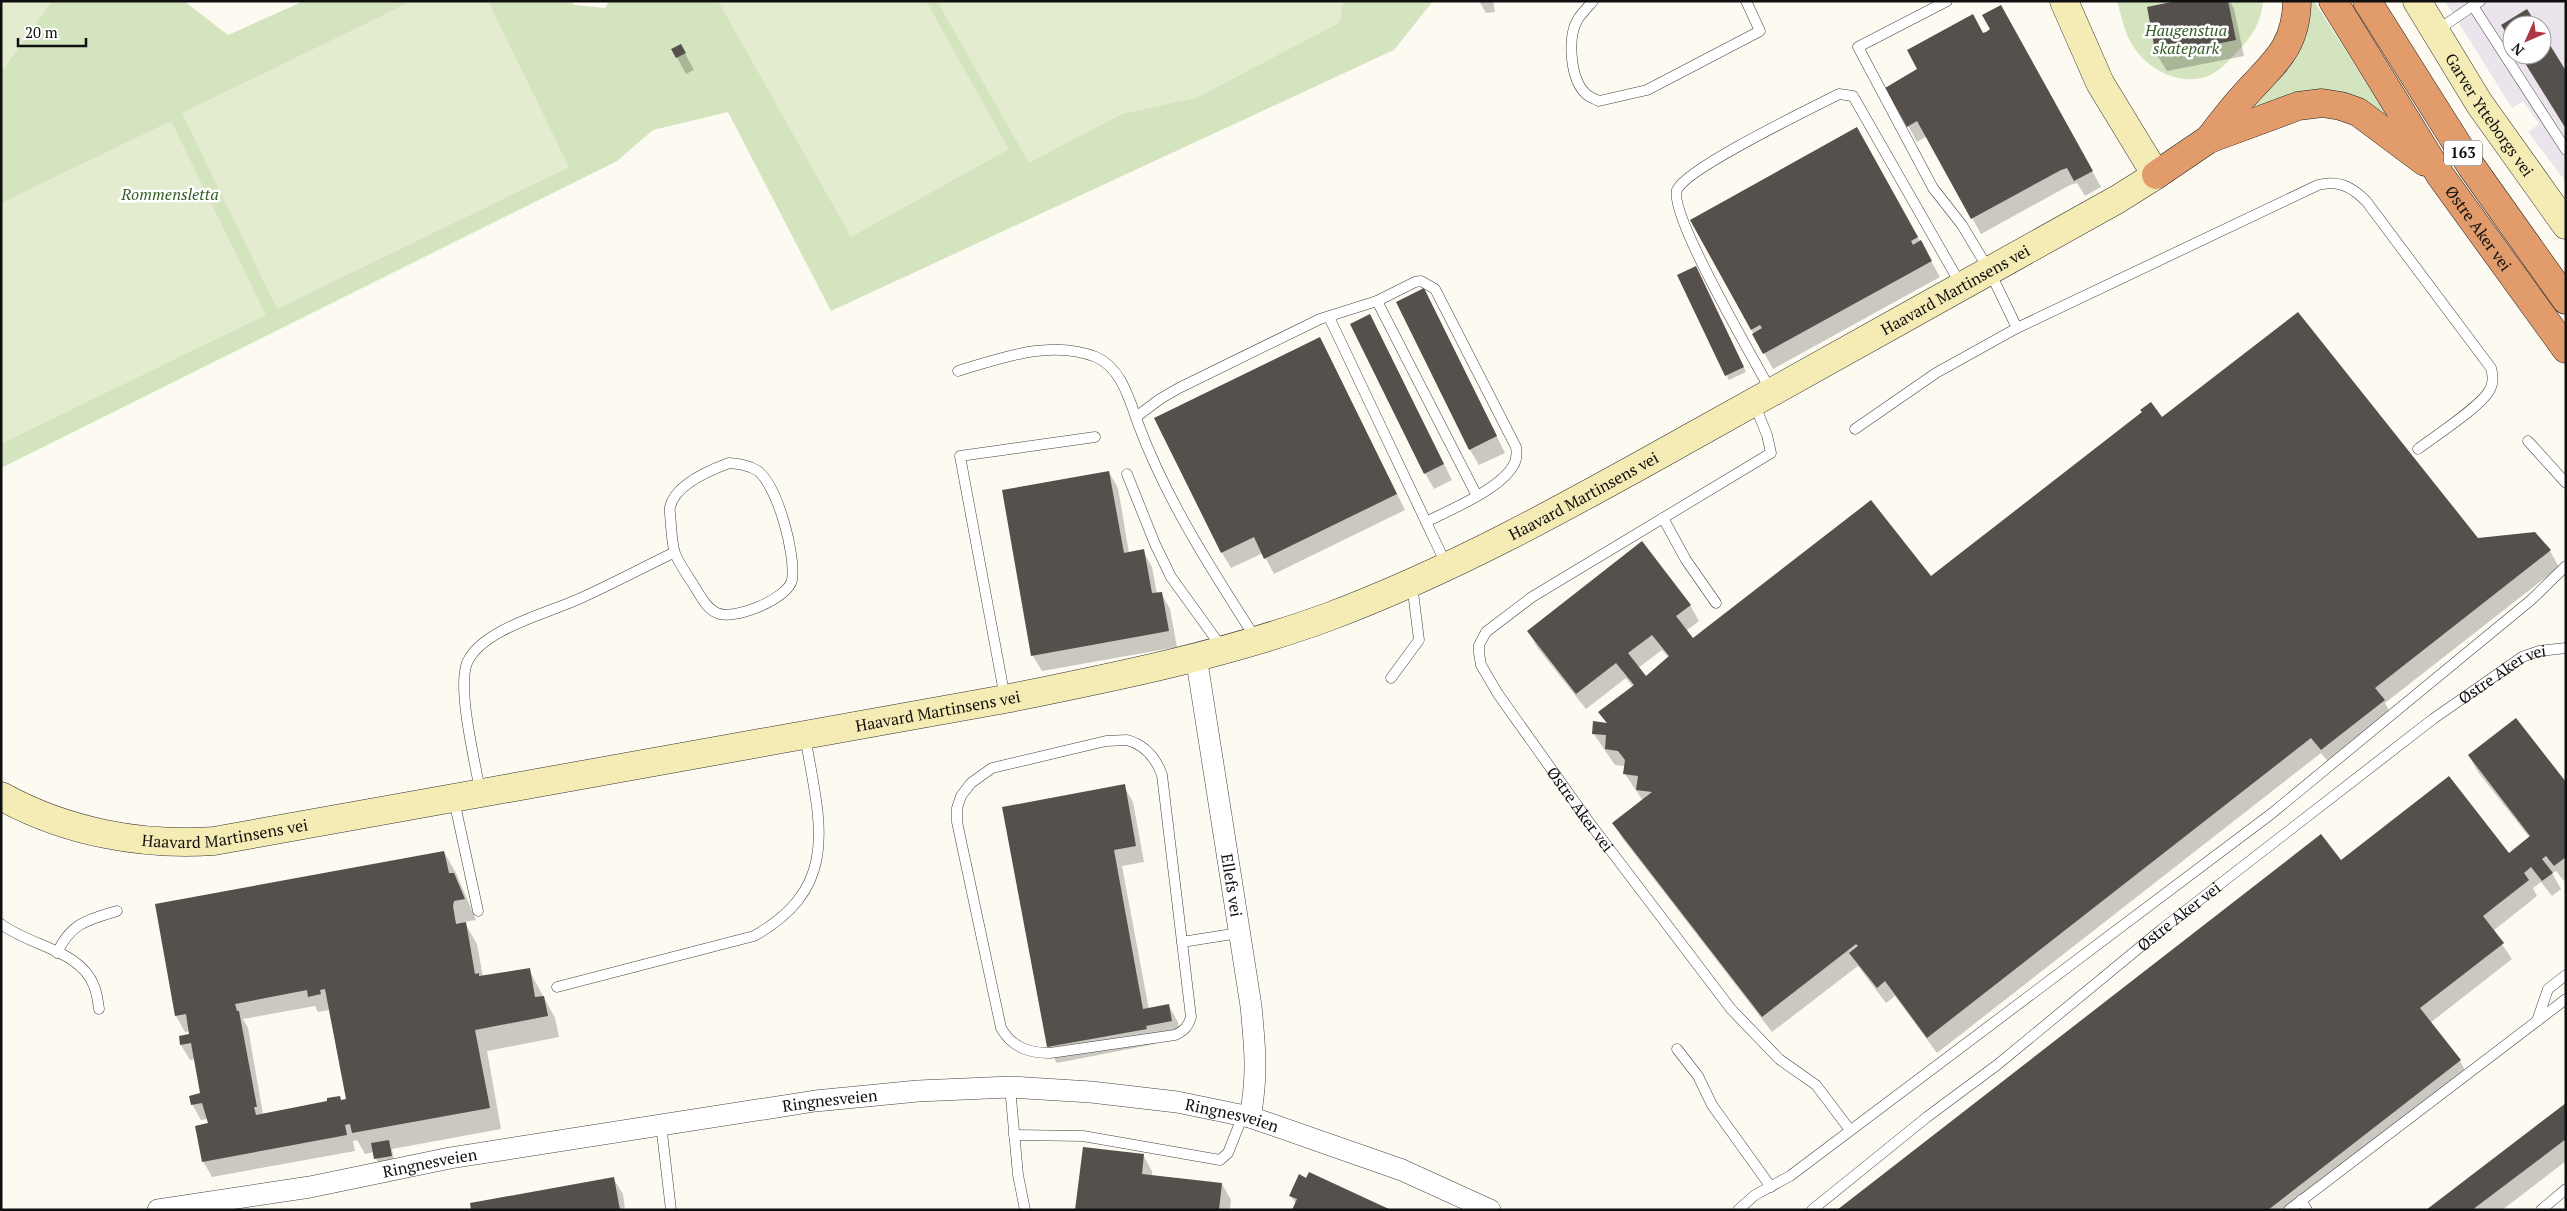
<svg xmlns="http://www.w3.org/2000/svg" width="2567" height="1211" font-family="'PT Serif',serif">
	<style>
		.industrial { fill: #ebe4ec; fill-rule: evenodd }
		.green { fill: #d4e4bf }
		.pitch { fill: #e4ecd0 }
		.shadow { fill: #0003; fill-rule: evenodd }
		.building { fill: #56504c; fill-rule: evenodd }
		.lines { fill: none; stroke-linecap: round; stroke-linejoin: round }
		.lane-casing { stroke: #424242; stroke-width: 11 }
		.street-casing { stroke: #424242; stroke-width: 22 }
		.secondary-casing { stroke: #313131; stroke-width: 29 }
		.highway-casing { stroke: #202020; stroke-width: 29 }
		.lane { stroke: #fff; stroke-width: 10 }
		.street { stroke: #fff; stroke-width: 21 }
		.secondary { stroke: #f5ebb5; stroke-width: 28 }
		.highway { stroke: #e29c6b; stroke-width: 28 }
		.labels { text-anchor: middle; stroke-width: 5; stroke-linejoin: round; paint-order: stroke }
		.shield { fill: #fff; stroke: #575757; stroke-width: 1 }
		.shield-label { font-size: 15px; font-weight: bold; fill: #0f0f0f }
		.park-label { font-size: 16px; font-style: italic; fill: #355e27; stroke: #fff }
		.street-label { font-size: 16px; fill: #0f0f0f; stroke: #fff }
	</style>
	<rect width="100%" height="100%" fill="#fdfaf2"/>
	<path class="industrial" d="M2445,1h121v181l-38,-50 11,-8 -16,-23 -11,7zM2512,25h30v30h-30z"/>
	<path class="green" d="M1,1h183l44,34 76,-34h264l7,4 30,3 4,-7h824l-39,49 -563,261 -103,-199 -75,18 -36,31 -616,307z
		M2117,1h146c-1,21 -13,39 -28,53 -7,8 -17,18 -27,22 -30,11 -64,-8 -78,-35 -6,-11 -9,-27 -13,-40z
		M2307,1h7l72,113 -119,-10 -15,2z"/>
	<path class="pitch" d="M1,1h51l-48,68 -3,-2z
		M412,1h76l81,166 -292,142 -95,-196z
		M718,1h208l83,148 -158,88z
		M937,1h407l-5,22 -143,75 -74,16 -93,49z
		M171,121l95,194 -265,129v-241z"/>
	<path class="shadow" d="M1479,1h14l2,11 -9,1z
		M2183,1h47l4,8 10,47 -77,15 -10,-16z
		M2010,22l91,165 -16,9 -8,-13 -7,2 -89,49 -54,-98 -10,6 -30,-54 96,-54z
		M681,46l13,24 -8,4 -13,-24z
		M1866,144l74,133 -167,92 -82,-149z
		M1698,272l48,100 -17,8 -50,-104z
		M1424,290l81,163 -26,12 -9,-15z
		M1370,316l82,164 -18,9 -9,-16z
		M1328,354l77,156 -131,64 -11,-21 -32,15 -9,-15z
		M2162,419l316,120 57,-6 15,18 9,16 -174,136 8,14 -62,48 -10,-12 -384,300 -42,-57 -9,7 -28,-37 -86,66 -149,-193 -9,-15 29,-23 -18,-27v-8l-10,-1 -22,-32 14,-9 -7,-11 33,-26 -7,-9 -40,31 -49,-62 -9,-16 162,-26 9,16 -13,10 7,9 238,-62zM1662,650l7,8 -19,25 -12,-15z
		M1109,472l9,16 11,65 14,-2 9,16 5,27 4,-1 9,16 7,38 -135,24 -9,-15z
		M2469,756l97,28v95l-2,2 -8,-10 -4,2 9,16 -9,7 -11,-14 -8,6 4,8 -44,35 19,28 -82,64 30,38 9,16 -172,133h-458l502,-349 167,-6 22,-17 -52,-66z
		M1124,786l9,16 11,60 -22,4 27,144 20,-4 9,16 3,15 -26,5v2l-98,19 -9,-16 -45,-239z
		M444,852l12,21 20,47 -12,2 13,22 6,33 46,-7 26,48 4,19 -72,14 14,78 -109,20 2,11 -16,3 -4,-11 -9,2 -8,-14 -4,1 2,10 -143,26 -9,-16 6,-37 -1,-5 -7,1 -9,-16 10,-10 -7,-35 -5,1 -9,-15 10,-10 -1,-4 -5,1 -9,-16 -19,-111zM315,1006l3,6 11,-2 18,90 -84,14 -15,-86 -5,-9z
		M2566,1105v56l-64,49h-73z
		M1143,1155l9,16v5l70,8 9,16 -1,10h-153z
		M613,1178l10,16 2,16h-153z
		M1291,1196l97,14 -92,-6z"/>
	<path class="building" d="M2176,1h52l8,39 -80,16 -9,-49z
		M2001,5l92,166 -19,10 -7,-13 -6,2 -90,49 -54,-98 -10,6 -22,-39 32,-19 -10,-19 66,-36 10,19 3,-1 4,-3 -8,-14z
		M2527,9l10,16h-25v17l-11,-17z
		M2542,32l24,39v58l-46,-74h22z
		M681,44l5,9 -10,5 -5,-9z
		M1857,127l61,110 -7,4 2,4 8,-5 11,21 -169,93 -11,-20 10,-6 -2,-3 -9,5 -61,-110z
		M1696,266l48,101 -19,9 -48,-101z
		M1424,288l73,148 -28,14 -73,-148z
		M2298,312l180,226 57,-6 16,18 -176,138 10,12 -64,50 -10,-12 -384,300 -42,-57 -8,7 -28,-35 9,-7 -2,-2 -94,73 -150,-194 40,-31 -16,-2 2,-14 -15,-2 2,-14 -7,-9 -13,-2 1,-14 -14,-1 1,-13 14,2 -9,-11 36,-27 -18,-22 -40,31 -49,-63 115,-90 49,64 -15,11 17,22 178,-138 60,76 211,-164 -2,-2 11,-8 11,15zM1652,635l17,21 -23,20 -18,-23z
		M1370,314l74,150 -20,10 -74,-150z
		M1320,337l77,157 -133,65 -10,-22 -33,16 -67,-135z
		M1109,471l15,82 20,-4 8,44 10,-1 7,39 -138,25 -29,-166z
		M2516,718l50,64v75l-12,9 -8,-10 -4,3 11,14 -11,8 -11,-14 -7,6 5,7 -46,36 21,27 -84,65 41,52 -193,150h-431l484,-376 20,26 108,-84 60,77 21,-17 -62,-81z
		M1125,784l11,62 -22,4 29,159 26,-5 3,17 -26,5 1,3 -100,18 -45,-240z
		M444,851l5,22h5l11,26 -11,2 -1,5 3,18 10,-2 9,52 4,-1v3l51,-8 5,29 9,-1 4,20 -73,14 15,78 -138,25 -2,-9 -5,1 2,10 -145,27 -7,-36 13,-3 -6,-20 -11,2 -2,-9 11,-3 -9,-50 -11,2 -1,-9 10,-2 -3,-20 -11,2 -20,-112zM325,989l21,110 -5,1 -1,-4 -13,2v3l-71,14 -2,-8h3l-18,-96h-2l-2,-7 72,-14 1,7 13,-3 -1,-4z
		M2566,1103v36l-94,71h-46z
		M389,1140l3,16 -18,3 -3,-16z
		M1083,1147l61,7 -2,20 80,9 -3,27h-144z
		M1309,1172l82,38h-99l5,-11 -8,-3 10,-22 7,4z
		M614,1177l6,33h-149l-1,-7z"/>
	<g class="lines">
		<g class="lane-casing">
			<g id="lane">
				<path d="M1593,1c-5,6 -11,12 -15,18 -11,18 -8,60 8,75 3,3 9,5 13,7l48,-11 113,-59 -14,-30"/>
				<path d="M1947,1l-89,46 75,141 29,37 27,45 28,58"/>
				<path d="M2473,6l93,144"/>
				<path d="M2436,31l44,-30"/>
				<path d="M1377,301l99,193"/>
				<path d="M1329,317l117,247"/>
				<path d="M958,371c43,-13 93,-32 138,-14 26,11 34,45 43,69 28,75 74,146 117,213"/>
				<path d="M1771,391c-16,-30 -103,-177 -94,-201 9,-22 135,-82 162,-96l14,2 108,189"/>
				<path id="s1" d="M1754,403l13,32 4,18 -239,144 -46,35 -7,13v8l2,12 17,29 91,128 142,187 48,50 37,26 34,45"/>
				<path d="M1136,417l24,-18 19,-11 141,-69 57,-18 38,-19 6,-1 14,8 81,158c1,6 1,13 -3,19 -13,23 -63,44 -87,56"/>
				<path d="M1855,429l81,-56 81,-45 301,-143c20,-5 33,1 48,16l125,167c2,8 3,15 -2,23 -9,16 -54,45 -71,58"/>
				<path d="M2528,441l38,42"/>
				<path d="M729,463c10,1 20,2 29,8 20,16 38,84 34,109 -4,19 -59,41 -75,33 -13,-6 -20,-24 -28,-35 -15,-23 -16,-25 -18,-52 0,-6 -2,-14 -1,-19 5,-22 40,-37 59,-44z"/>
				<path d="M1127,474l28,70 16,33 52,72"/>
				<path d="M1663,518l23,42 30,43"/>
				<path d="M1391,678l28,-38 -7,-56"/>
				<path d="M1005,698l-45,-242 135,-19"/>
				<path d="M1127,740c18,5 29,18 35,35l29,242c-3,10 -7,14 -16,18l-125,18c-22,0 -38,-6 -49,-25l-44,-206v-14l4,-12 10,-13 21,-15 114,-27z"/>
				<path d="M480,791c-5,-30 -23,-102 -13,-128 14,-34 82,-50 114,-65 31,-14 61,-30 92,-45"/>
				<path d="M454,800l24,111"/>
				<path d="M1,924c28,22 80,26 93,62 3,7 4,16 5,23"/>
				<path d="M1182,942l57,-9"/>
				<path d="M57,953c14,-30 30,-33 60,-42"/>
				<path d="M557,987l197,-51c89,-50 65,-116 51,-200"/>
				<path d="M2537,1021l11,-32 18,-14"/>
				<path d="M1677,1049l21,27 14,29 59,82"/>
				<path d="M1010,1087l8,88 7,35"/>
				<path d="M661,1124l10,86"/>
				<path d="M1014,1135l69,1 137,24 8,-7 15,-38"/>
				<path d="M2301,1200l6,10"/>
				<path d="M1738,1210l17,-15 35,-19 481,-362 260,-214 35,-34"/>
				<path id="s2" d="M1812,1210l115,-93 70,-52 165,-136 271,-210 89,-62 17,-6 27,-3"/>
				<path d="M2289,1210l277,-211"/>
				<path d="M2541,1210l25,-21"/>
			</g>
		</g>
		<g class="street-casing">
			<g id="street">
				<path id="s3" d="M1196,656l55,350c4,42 7,69 -1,111"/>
				<path id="s4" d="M158,1210l152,-23 140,-29 365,-57 103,-10 92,-4 81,5 86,10 73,15 152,53 88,40"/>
			</g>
		</g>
		<g class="secondary-casing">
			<g id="secondary">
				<path id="s5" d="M2417,1l62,102 87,122"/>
				<path id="s6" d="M1,796c65,36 140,50 213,45l791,-142c109,-22 219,-44 323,-82 128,-48 245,-114 365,-181 142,-79 283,-158 425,-237l38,-24 -56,-92 -36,-82"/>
			</g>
		</g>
		<g class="highway-casing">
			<g id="highway">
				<path id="s7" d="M2333,1l107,174 126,174"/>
				<path d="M2367,1l104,165 95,134"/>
				<path d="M2209,139c11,-14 22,-29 34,-42 29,-33 53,-47 54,-96"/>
				<path d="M2156,175l53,-36 89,-33 24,-3 19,3 17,6 67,50"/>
			</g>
		</g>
		<use href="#lane" class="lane"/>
		<use href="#street" class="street"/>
		<use href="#secondary" class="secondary"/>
		<use href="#highway" class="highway"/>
	</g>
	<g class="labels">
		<rect class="shield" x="2444" y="140.5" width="38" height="25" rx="4"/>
		<g class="shield-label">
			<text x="2463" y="158">163</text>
		</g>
		<g class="park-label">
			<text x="2186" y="36">Haugenstua<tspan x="2186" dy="18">skatepark</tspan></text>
			<text x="170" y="200">Rommensletta</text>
		</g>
		<g class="street-label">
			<text dy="6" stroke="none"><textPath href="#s5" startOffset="135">Garver Ytteborgs vei</textPath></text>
			<text dy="6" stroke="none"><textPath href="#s7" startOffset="270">Østre Aker vei</textPath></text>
			<text dy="6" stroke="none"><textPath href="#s6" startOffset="2066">Haavard Martinsens vei</textPath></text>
			<text dy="6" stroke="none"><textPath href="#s6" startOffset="1641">Haavard Martinsens vei</textPath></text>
			<text dy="6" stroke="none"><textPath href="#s2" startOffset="875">Østre Aker vei</textPath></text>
			<text dy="6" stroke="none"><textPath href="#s6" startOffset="956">Haavard Martinsens vei</textPath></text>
			<text dy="6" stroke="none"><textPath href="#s1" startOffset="600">Østre Aker vei</textPath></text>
			<text dy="6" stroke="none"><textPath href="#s6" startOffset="232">Haavard Martinsens vei</textPath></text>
			<text dy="6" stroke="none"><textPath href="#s3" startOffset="232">Ellefs vei</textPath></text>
			<text dy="6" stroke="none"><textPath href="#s2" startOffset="470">Østre Aker vei</textPath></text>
			<text dy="6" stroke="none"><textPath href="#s4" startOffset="681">Ringnesveien</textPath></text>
			<text dy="6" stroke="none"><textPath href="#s4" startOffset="1086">Ringnesveien</textPath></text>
			<text dy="6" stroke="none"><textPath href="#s4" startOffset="276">Ringnesveien</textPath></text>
		</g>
	</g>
	<rect width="2567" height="1211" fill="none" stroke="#0f0f0f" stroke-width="5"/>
	<g transform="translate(2527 40) rotate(225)"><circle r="24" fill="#ffffff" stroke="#9f9f9f"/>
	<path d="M0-4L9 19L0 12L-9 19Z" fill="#ad3843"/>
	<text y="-8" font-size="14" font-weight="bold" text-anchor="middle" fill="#0f0f0f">N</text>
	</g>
	<path d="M18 38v8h68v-8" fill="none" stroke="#0f0f0f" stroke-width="2.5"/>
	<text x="25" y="38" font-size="15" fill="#0f0f0f" stroke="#ffffff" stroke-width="4" paint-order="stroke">20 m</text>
</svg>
